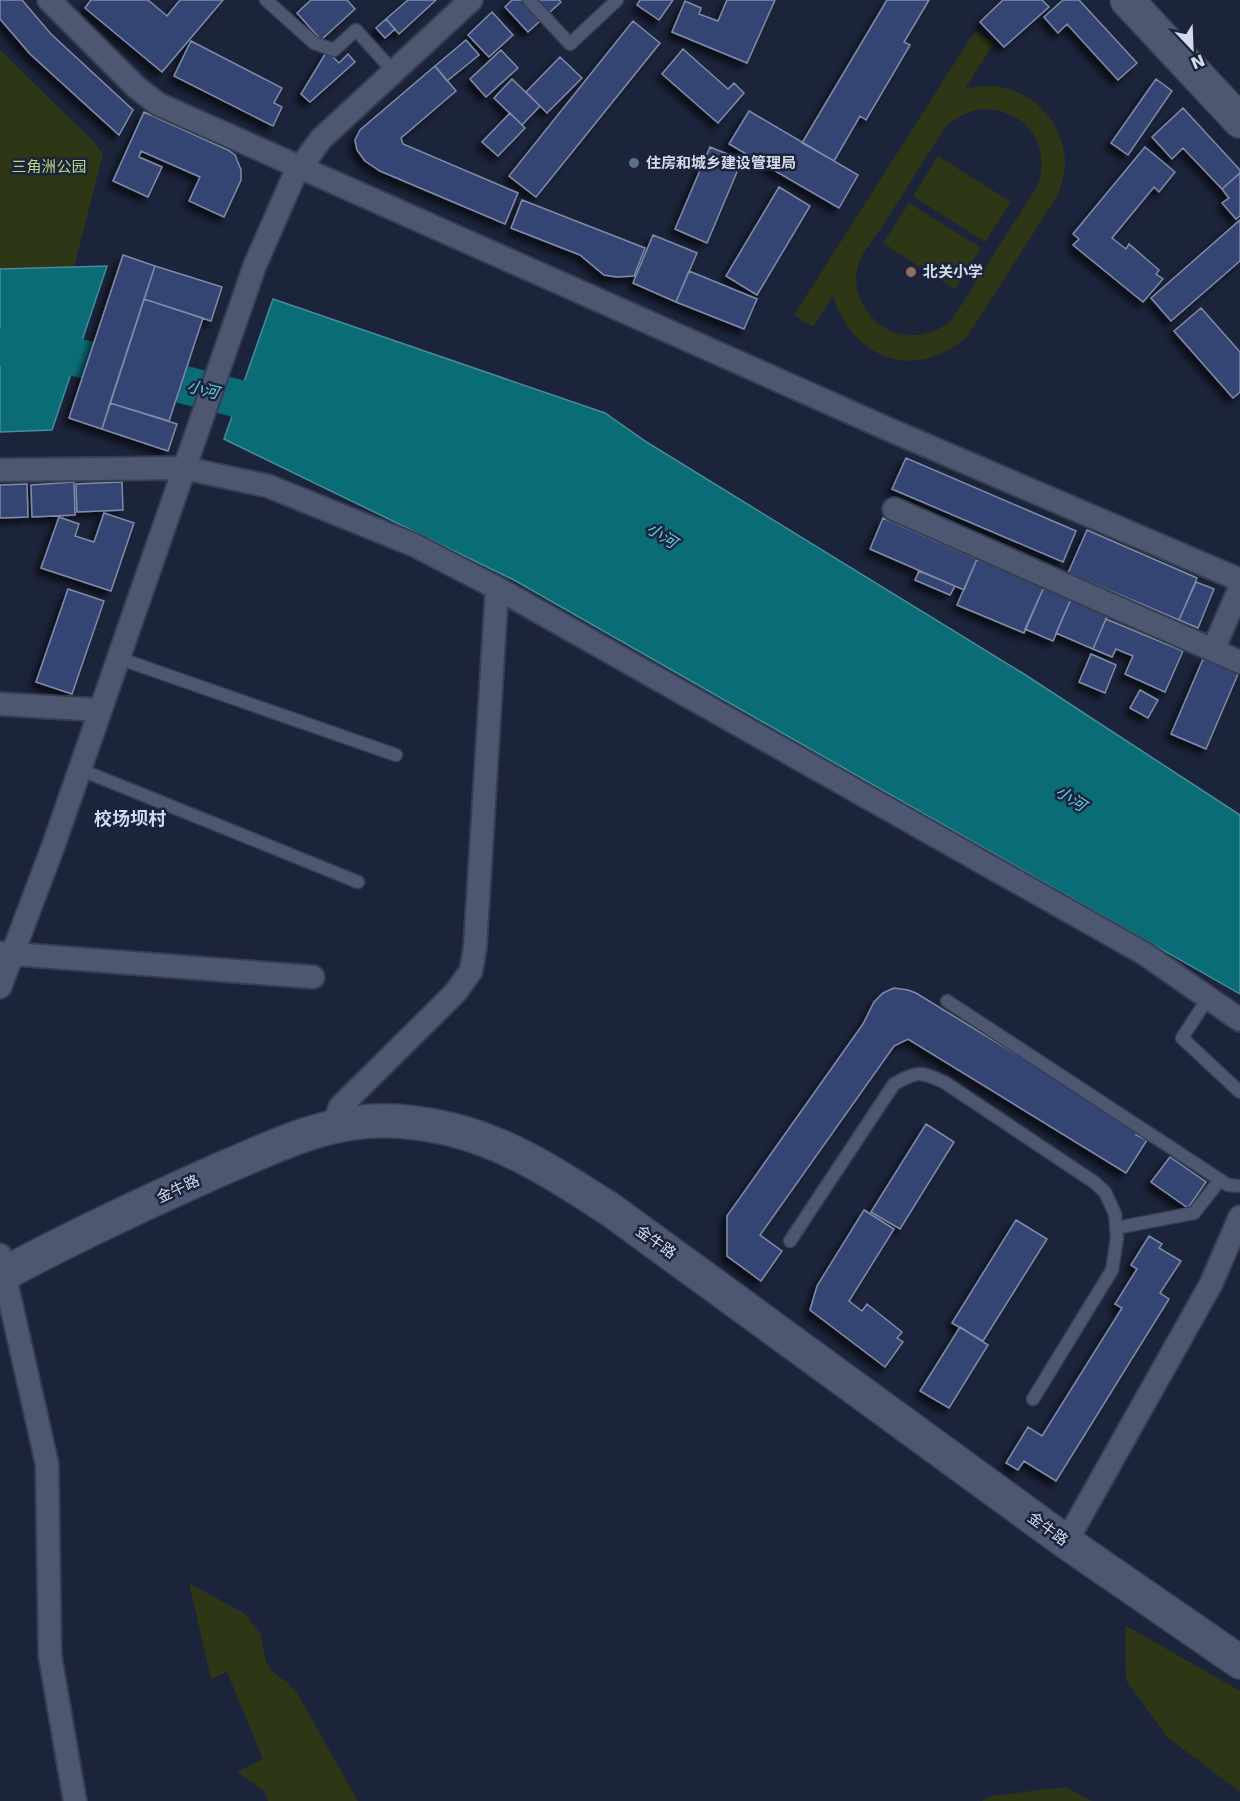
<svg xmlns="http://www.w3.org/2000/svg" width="1240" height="1801" font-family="'DejaVu Sans','Noto Sans SC',sans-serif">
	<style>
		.green { fill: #2d3715; fill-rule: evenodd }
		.water { fill: #0a6c77; stroke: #478d99; stroke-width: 1.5 }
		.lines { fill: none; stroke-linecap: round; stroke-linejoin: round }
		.river { stroke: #0a6c77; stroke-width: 38 }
		.building { fill: #344473; stroke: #808ba7; stroke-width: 1.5; filter: url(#shadow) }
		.service-casing { stroke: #383e51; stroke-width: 15 }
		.minor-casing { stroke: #383e51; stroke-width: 26 }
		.secondary-casing { stroke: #383e51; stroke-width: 36 }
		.service { stroke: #4d5771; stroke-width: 12 }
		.minor { stroke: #4d5771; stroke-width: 22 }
		.secondary { stroke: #4d5771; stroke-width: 33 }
		.service-dot { fill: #5c6f8a; stroke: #1c243b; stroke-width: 2 }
		.education-dot { fill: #8d6e63; stroke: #1c243b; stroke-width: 2 }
		.labels { text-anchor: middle; stroke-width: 5; stroke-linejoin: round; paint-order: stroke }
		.poi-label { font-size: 15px; font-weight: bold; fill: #d4dae9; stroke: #1c243b; text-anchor: start }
		.park-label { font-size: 15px; fill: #bad582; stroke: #1c243b }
		.street-label { font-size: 15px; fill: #d4dae9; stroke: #1c243b }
		.water-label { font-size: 16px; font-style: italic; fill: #59d5e6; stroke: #1c243b }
		.quarter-label { font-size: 18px; font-weight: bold; fill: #d0dcfb; stroke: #1c243b }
	</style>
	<defs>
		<filter id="shadow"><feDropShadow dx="-5.5" dy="5.5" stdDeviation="3" flood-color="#0009"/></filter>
	</defs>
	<rect width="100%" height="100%" fill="#1c243b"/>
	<path class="green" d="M975,31l19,12 -29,46c9,-2 18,-3 28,-3 40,3 73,39 72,79 -1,10 -4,19 -6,28l-92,144c-53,45 -113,23 -134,-41l-20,31 -19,-12zM980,109c45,0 71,32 58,76l-87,136c-17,13 -39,19 -60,10 -24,-10 -42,-42 -32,-68 5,-14 17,-27 25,-39 20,-32 41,-65 61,-97 11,-9 21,-15 35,-18z
		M0,50l93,91 10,13 -29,113 -74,2z
		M938,156l73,46 -26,40 -72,-46z
		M909,203l72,45 -26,41 -72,-46z
		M189,1583l56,31 15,19 6,29 9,12 12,8 10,11 61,108h-90l-4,-10 -27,-19 26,-13 -36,-87 -16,7z
		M1125,1625l115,66v101l-73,-55 -41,-57z
		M1065,1787l27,14h-110l9,-5z"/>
	<path class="water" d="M107,266l-55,164 -52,2v-163z
		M273,299l332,114 43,30 376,231 216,141v179l-726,-414 -290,-141z"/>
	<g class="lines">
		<path class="river" d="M0,347l28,-2 259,66"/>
	</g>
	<path class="building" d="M0,0h22l29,34 82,76 -14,25 -89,-81 -30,-35z
		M91,0h57l19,16 13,-16h43l-61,72 -77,-64z
		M311,0h36l8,9 -34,31 -24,-27z
		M408,0h28l-37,34 -13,-15z
		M512,0h47l2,2 -33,30 -23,-25z
		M640,0h33l-14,20 -22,-15z
		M727,0h48l-28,63 -75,-31 13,-31 16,7 -2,6 19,7z
		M887,0h42l-25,42 6,3 -44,75 -6,-4 -26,45 -32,-18z
		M1003,0h39l7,7 -45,40 -24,-25z
		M1063,0h16l58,63 -19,17 -51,-56 -9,9 -14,-16z
		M492,12l21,23 -24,22 -21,-22z
		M386,19l9,10 -10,9 -9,-10z
		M633,21l27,22 -124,154 -27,-21z
		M466,40l13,15 -32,26 -12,-15z
		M191,41l91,47 -8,15 8,4 -9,19 -99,-50z
		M683,49l45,40 6,-6 10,10 -26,30 -56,-49z
		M501,50l17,18 -32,29 -16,-18z
		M327,51l12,12 9,-9 7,8 -45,40 -9,-8z
		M560,57l22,21 -35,35 -21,-21z
		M435,66l21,25 -55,47 2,6 115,49 -13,31 -125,-53 -15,-10 -8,-11 -2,-10 5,-10z
		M512,79l28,27 -18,19 -28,-27z
		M1156,79l16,12 -44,64 -17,-12z
		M1183,108l57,62v3l-18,16 -39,-41 -11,11 -20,-22z
		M749,111l109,64 -19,33 -110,-64z
		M144,112l84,38 7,5 6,15v10l-17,37 -35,-16 11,-24 -59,-26 -2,6 23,10 -14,30 -35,-16z
		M510,113l15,15 -27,28 -16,-14z
		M710,147l32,13 -35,83 -32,-14z
		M1145,147l30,25 -16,20 -5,-5 -42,51 14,11 3,-5 30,26 -3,4 7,5 -20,23 -70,-57 6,-6 -6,-5z
		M1240,173v43l-4,3 -14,-16 7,-5 -7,-9z
		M779,187l31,19 -53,89 -31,-19z
		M522,200l123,48 -11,28 -17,1 -13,-2 -24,-20 -69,-27z
		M1240,220v41l-69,60 -20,-23z
		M653,235l44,18 -21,49 -43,-19z
		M123,255l32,11 -53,163 -33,-11z
		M155,266l67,21 -11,34 -67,-22z
		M689,271l68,28 -13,30 -68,-27z
		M144,299l59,19 -34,103 -59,-18z
		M1201,308l39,44v40l-7,6 -59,-67z
		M110,403l67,21 -9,27 -66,-22z
		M906,458l170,73 -13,31 -171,-73z
		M74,482l1,33 -43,2 -1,-32z
		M122,482l1,28 -46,2 -1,-28z
		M27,484l1,33 -28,1v-33z
		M104,513l30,10 -23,68 -70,-23 18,-51 20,7 -4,12 19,6z
		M883,518l94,41 -13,31 -94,-41z
		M1087,530l110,48 -18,42 -111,-47z
		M977,559l67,28 -20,46 -67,-28z
		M919,571l36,15 -5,9 -35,-15z
		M1196,582l18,7 -16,39 -19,-8z
		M1044,587l27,12 -18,42 -28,-12z
		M68,589l36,12 -32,93 -36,-12z
		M1071,599l37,15 -15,35 -37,-16z
		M1106,619l77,32 -18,41 -40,-18 8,-18 -17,-7 -4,8 -19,-8z
		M1091,654l25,11 -11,28 -26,-11z
		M1203,659l35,15 -32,75 -35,-15z
		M1140,690l18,10 -10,18 -18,-10z
		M894,988l14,2 8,3 223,137 -3,5 11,5 -21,33 -218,-134 -14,7 -134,189 22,16 -21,30 -34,-25v-40l136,-192 11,-22 9,-9z
		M926,1124l28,18 -54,87 -29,-17z
		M1170,1157l36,25 -18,26 -37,-26z
		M864,1210l30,19 -45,72 13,10 5,-7 35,28 -5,6 6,4 -18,25 -75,-57 7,-24z
		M1016,1220l31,19 -64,102 -31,-18z
		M1149,1236l13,8 -3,4 22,13 -21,32 9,6 -113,182 -32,-20 -6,9 -12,-7 22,-36 14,9 80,-128 -7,-4 22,-35 -6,-4z
		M960,1327l28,18 -39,63 -29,-17z"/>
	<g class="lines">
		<g class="service-casing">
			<path id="service" d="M266,0l48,43 20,7 22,-20 38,42
				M529,0l41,44 47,-44
				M118,658l278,97
				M79,769l279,113
				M1208,998l-26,40 58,54
				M947,1001l281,184 12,1
				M1116,1228l78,-15 26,-33
				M790,1241l104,-157c24,-13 25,-13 50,-2l150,100 11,10 10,22 2,24 -5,32 -79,129"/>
		</g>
		<g class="minor-casing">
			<path id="minor" d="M49,0l87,87 22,17 730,325 352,151
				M0,470l184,-2 84,18 146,59 83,43 648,366 95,66
				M894,509l346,153
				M1213,650l27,-62
				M0,704l100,6
				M0,953l313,24
				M0,987l54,-143 201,-579 39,-89 27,-37 150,-139
				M333,1127l7,-20 115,-114 16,-22 4,-23 22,-360
				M0,1255l47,209 3,192 25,145
				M1066,1542l145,-258 29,-67"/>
		</g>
		<g class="secondary-casing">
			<path id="secondary" d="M1127,0l113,121
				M0,1276c72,-39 147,-74 221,-107 43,-18 87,-40 133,-46 31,-5 65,-1 95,6 60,14 111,48 162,81l455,332 174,120"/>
		</g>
		<use href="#service" class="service"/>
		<use href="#minor" class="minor"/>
		<use href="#secondary" class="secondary"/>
	</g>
	<circle class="service-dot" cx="634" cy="163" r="6"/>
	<circle class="education-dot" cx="911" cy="272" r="6"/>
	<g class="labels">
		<g class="poi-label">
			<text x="646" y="168">住房和城乡建设管理局</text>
			<text x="923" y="277">北关小学</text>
		</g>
		<g class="park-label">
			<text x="49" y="172">三角洲公园</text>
		</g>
		<g class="street-label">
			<text transform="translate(178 1189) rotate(-25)" y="5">金牛路</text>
			<text transform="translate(656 1242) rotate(35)" y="5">金牛路</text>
			<text transform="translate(1048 1529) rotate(36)" y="5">金牛路</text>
		</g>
		<g class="water-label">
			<text transform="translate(203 389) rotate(14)" y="6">小河</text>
			<text transform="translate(662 535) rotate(33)" y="6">小河</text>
			<text transform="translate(1071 798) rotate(33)" y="6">小河</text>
		</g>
		<g class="quarter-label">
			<text x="130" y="825">校场坝村</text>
		</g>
	</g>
	<g transform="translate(1192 48) rotate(157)" stroke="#1c243b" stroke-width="4.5" paint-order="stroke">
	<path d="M0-4.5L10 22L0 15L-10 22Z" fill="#d4dae9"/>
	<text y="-9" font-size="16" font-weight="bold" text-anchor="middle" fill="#d4dae9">N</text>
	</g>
</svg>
